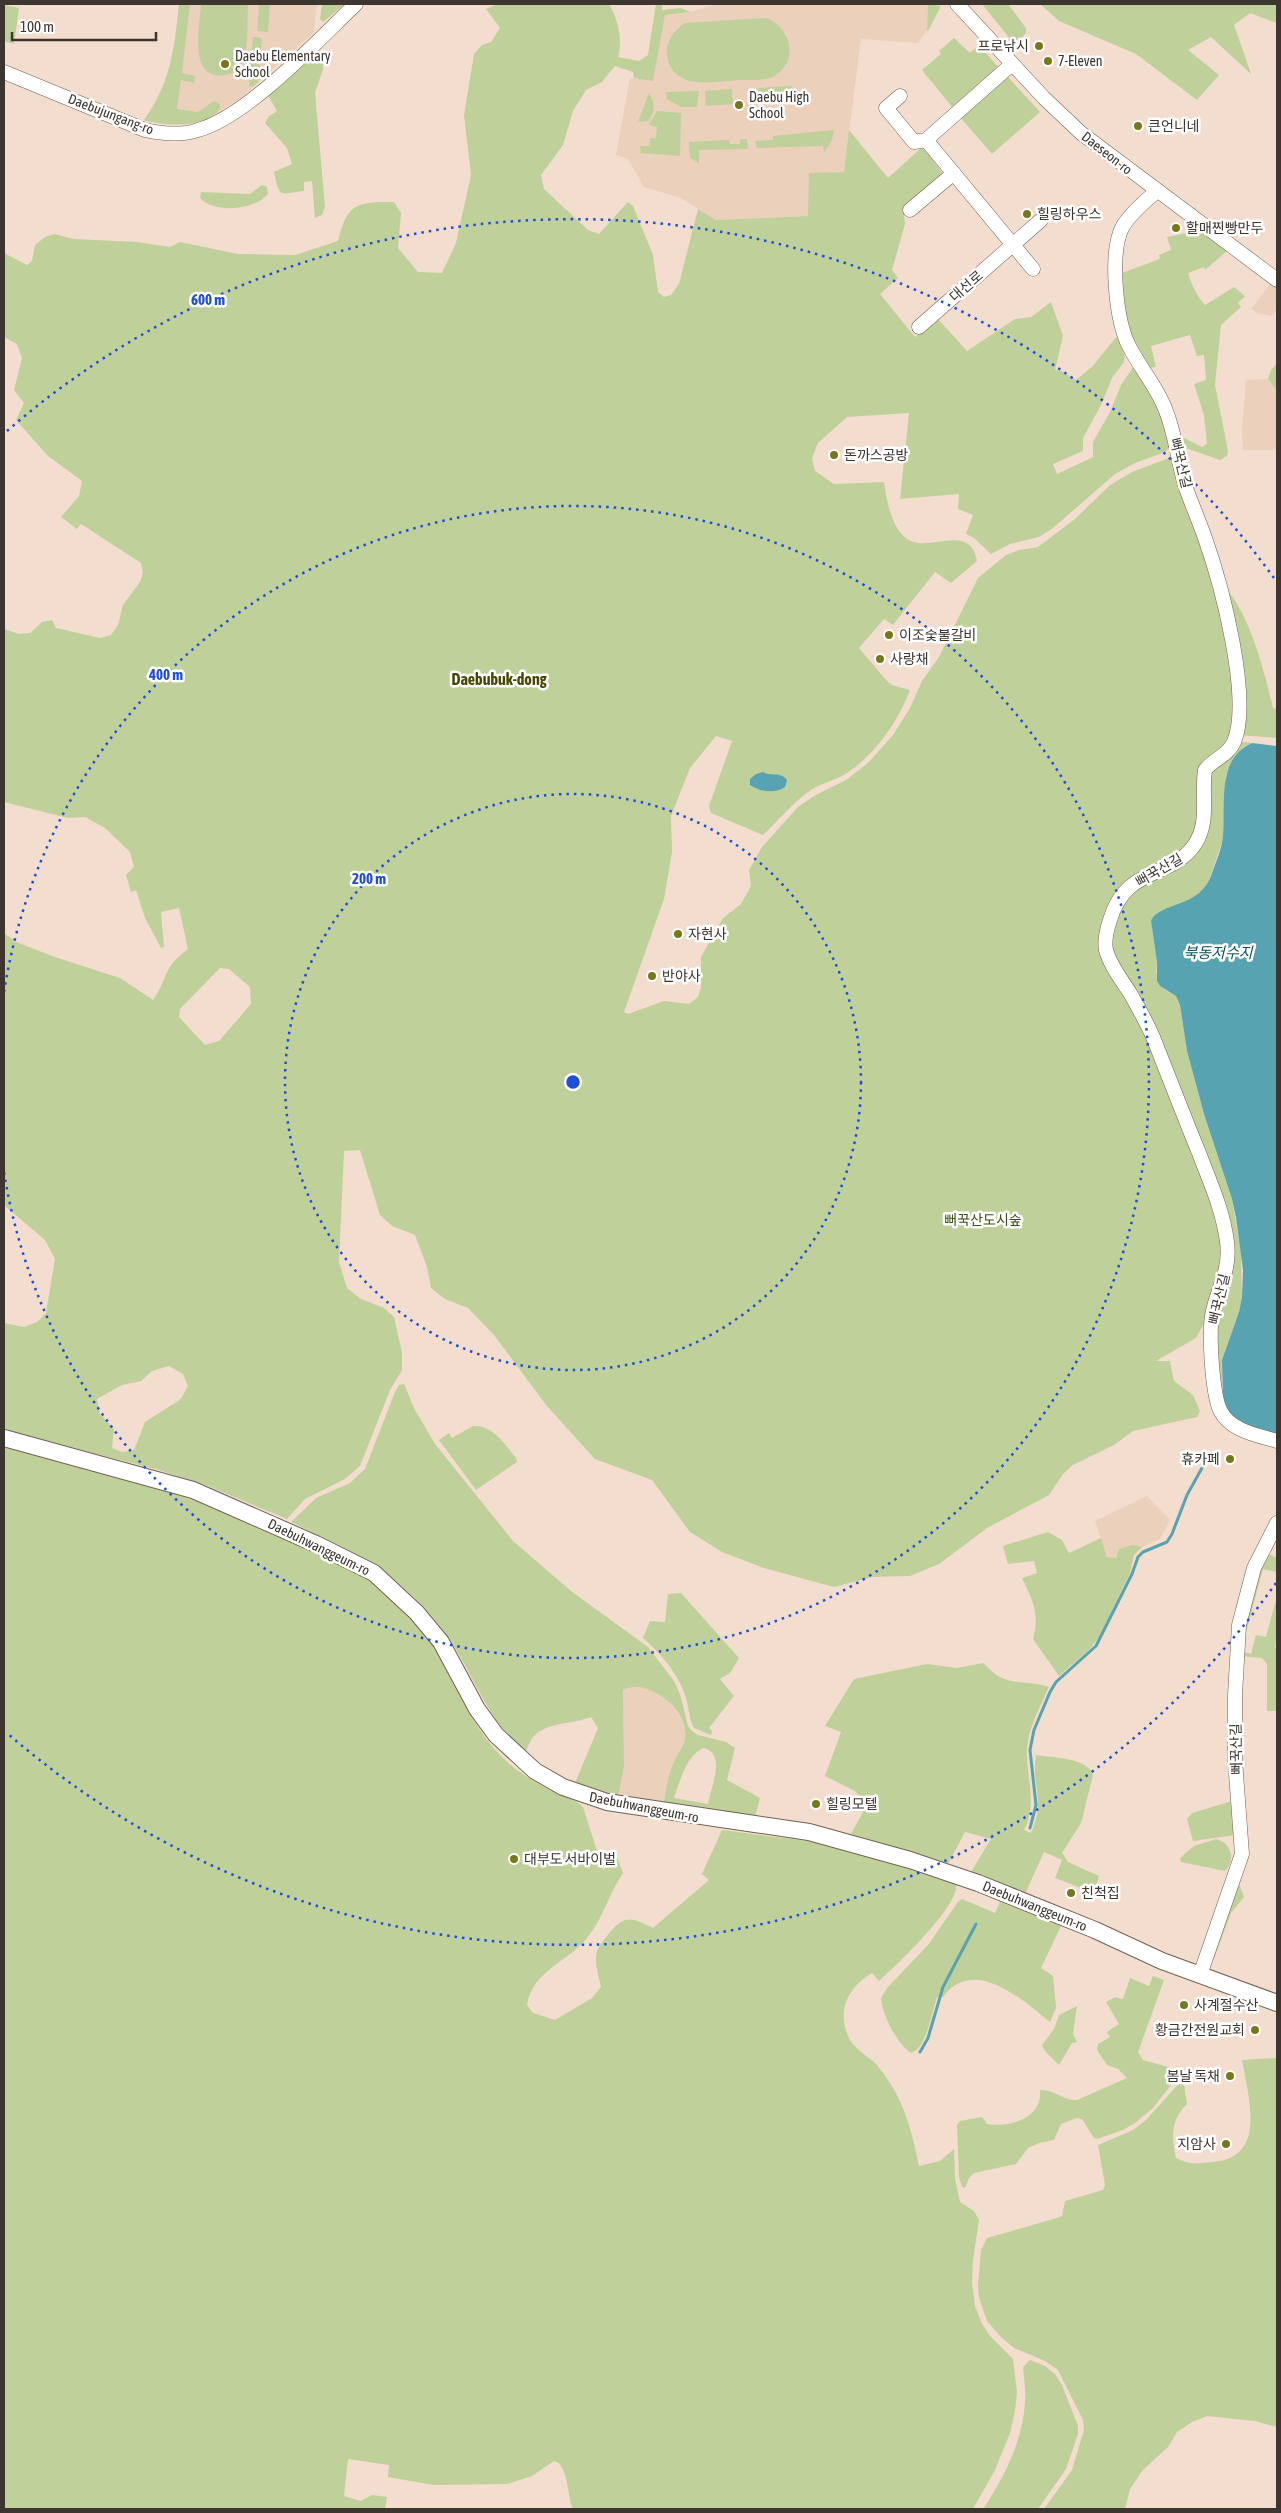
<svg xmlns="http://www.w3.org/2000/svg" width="1281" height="2513" font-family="'Asap Condensed','Noto Sans KR',sans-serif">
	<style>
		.built { fill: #ebd0bb }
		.green { fill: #c0d09a; fill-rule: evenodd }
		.water { fill: #58a3b1 }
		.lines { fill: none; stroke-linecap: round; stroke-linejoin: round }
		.stream { stroke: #58a3b1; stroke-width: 3 }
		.minor-casing { stroke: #726052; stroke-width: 15 }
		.major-casing { stroke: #726052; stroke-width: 18 }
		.minor { stroke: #fff; stroke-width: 14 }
		.major { stroke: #fff; stroke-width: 16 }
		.ring { fill: none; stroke: #1d4ed8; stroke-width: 2.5; stroke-dasharray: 2.5 5 }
		.poi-dot { fill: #79771c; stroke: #fff; stroke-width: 2 }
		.labels { text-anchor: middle; stroke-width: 5; stroke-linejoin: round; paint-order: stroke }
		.poi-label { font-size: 14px; fill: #3d352f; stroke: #fff; text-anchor: start }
		.street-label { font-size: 14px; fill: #3d352f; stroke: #fff }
		.park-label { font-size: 14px; fill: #404e0f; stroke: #fff }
		.water-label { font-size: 15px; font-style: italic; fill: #0d515b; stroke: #fff }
		.quarter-label { font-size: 16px; font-weight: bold; fill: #484604; stroke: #fff }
		.centre { fill: #1d4ed8; stroke: #fff; stroke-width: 2.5 }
		.ring-label { font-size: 15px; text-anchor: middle; font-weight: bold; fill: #1d4ed8; stroke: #fff; stroke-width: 5; stroke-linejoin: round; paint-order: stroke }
	</style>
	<rect width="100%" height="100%" fill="#f3ddce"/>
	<path class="built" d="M179,4h138l-3,28 -72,65 -30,19 -14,5 -25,3 -22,-2 -7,-2 12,-20 13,-29 7,-33z
		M717,4h211l-1,26 -9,13 -57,-4 -17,133 -35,2v42l-93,4 -35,-22 -37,-11 -16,-28 -12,-4 14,-77 23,2 12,-65 25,-3z
		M1271,283l6,5v21l-5,7 -15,-3 -6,-4z
		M1268,379l9,12v59h-34l-1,-23 4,-47z
		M1147,1496l23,23 -10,20 -18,8 -9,-2 -17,13 -9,-1 -12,-36z
		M630,1687l15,1 20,10 11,11 10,18 -1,14 -14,28 -8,36 -45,-8 6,-30 -1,-77z"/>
	<path class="green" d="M179,4h11l-8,69 13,3 -1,7 -13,-3 -4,29 21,3 16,-11 6,3v5c-16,20 -55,17 -76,11 26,-33 31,-75 35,-116z
		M201,4h47c-1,17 1,41 -5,57 -3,8 -10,13 -18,14 -38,6 -25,-51 -24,-71z
		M259,4h11l-2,28 -11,-1z
		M322,4h23l-22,18 -3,-3z
		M498,4h111c9,15 14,37 9,53l21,4 9,-6 8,-51h6v6l19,-2 9,4 -25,3 -12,66 -19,-3 -1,-6 -18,-6 -13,16 -16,8 -13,21 -10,34 -22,30 3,14 44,41 11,4 29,-32 5,4 20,49 5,37 6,5 7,-2 8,-11 19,-75 18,11 92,-4 1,-43 35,-1 5,-42 39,48 32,-29h5l18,25 -34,30 -5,11 1,9 -13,46 6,8 -18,16 35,43 19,-17h5l28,31 48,-32 16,-2 20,-15 12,34 -8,34 7,1 14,9 17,-14 23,-29 6,4 3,8 -1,13 -12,16 -11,27 -18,33v13l-30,13 4,10 36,-17v-15l17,-30 11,-27 15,-22 13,19 22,64 -6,6 -30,11 -20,11 -62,54 -14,9 -29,7 -19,10 -17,-16 -8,-4 7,-19 -15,-6 1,-15 -59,5 9,-86 -62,4 -29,26 -6,15 3,13 19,13 50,-2c3,19 8,57 34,61 21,3 53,-16 59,18l-26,22 -16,-11 -42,53 -9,-6 -25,29 28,33 5,4 18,5c-12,32 -37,68 -68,86 -10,5 -22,8 -31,14 -18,12 -32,30 -48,45l-52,-22 -2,-7 23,-65 -16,-5 -26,32 -19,48 1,36 -8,47 -40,113 4,2 36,-13 25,3 9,-7 3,-9v-31l22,-39 18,-14 10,-18 -2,-16 13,-23 36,-40 16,-11 32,-16 22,-17 25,-28 17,-27 12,-27 17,-24 39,-79 28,-23 13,-5 19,-3 37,-28 35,-34 22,-13 37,-14 5,1 55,180 9,62 -6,39 -24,24 -14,79 -49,31 -42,58 72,166 50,145 -17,71 -5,11 -7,13 -40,23h14l4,20 19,14 7,16 -3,6 -64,14 -19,14 -41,20 -10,9 -14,21 -62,33 -48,36 -29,12 -38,1 -38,10 -70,-19 -42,-16 -32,-20 -38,-52 -57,-21 -49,-54 -52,-70 -26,-27 -23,-9 -14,-11 -4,-21 -12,-32 -23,-9 -12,-11 -20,-65 -16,1 -5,111 8,26 14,11 23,9 10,9 8,36v17l-12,20 -30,76 -15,13 -40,20 -18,20 -79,-33 -49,-16 -155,-40v-107l20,4 13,-5 9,-9 9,-54 -10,-19 -41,-35v-272l12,9 39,15 65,21 33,22c16,-23 9,-32 35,-51l-9,-41 -18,4 3,35 -3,1 -16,-30 -9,-28 -5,2 -5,-17 8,-8 -4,-15 -25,-24 -20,-11 -17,1 -64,-16v-173l15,5 11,-1 12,-11 10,-2 4,8 44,10 11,-3 7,-10 5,-20 17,-23 3,-9 -2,-10 -60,-39 -4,5 -16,-12 18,-21 3,-15 -34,-25 -32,-36 8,-17 -10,-13 8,-32 -5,-14 -13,-7v-84l23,12 5,-4 3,-16 10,-8 10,-3 18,5 64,3 33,5 10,-5 58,12 57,1 43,-14c9,-38 19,-39 56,-39l7,11 -3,35 20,24 24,1 14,-30 15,-68 -7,-60 10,-61 8,-9 9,-3 9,-14 -14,-19zM220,968l9,1 21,18 1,17 -32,37 -14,4 -26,-28 1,-8zM169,1366l14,8 5,12 -7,13 -36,23 -11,28 -12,2 -10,-4 2,-19 -14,-15 -3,-15 25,-14 19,-4 11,-10z
		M928,4l13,2 -13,25 -1,-1z
		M982,4h26l18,24v5l-8,9 -7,-2z
		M1040,4h237v19l-27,-10 -16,12 17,49 -40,-37 -23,13 31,25 -22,25 -61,-46 -77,-33z
		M4,5l15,3 -5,36 -10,-3z
		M766,18c26,9 34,46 6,59 -10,4 -24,3 -34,3 -25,2 -66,11 -71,-25 -1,-14 7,-25 18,-32z
		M253,37l9,1 -4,44 -5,5 -4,-1z
		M954,38l16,15 9,-8 20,23 -47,39 -30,-37 19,-16 -2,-3z
		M319,51l4,4v14l-8,24 10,114 -3,8 -7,3 -3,-37 -8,1v9c-23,2 -24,10 -30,-19l18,-8 -5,-16 -22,-25 4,-7 8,-5 -8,-14 1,-3 45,-42z
		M1008,77l32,35 -48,42 -32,-37z
		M792,86l-2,13 -30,3 -2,-2v-12z
		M732,89l1,15 -27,2 -1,-15z
		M699,91l-2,16h-16l-14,-8 -1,-7z
		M649,93c6,9 7,19 -1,28l-10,1z
		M657,111l24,2 -1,43 -39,-3 -1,-7h10v-8h6l1,-11 -8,-2z
		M834,130l-2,10 -8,12 -1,-6 -66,2 -2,-7 18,-1v-4z
		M740,139h7l1,10 -49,1v13l-9,-5 -1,-16 40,-2 1,4h10z
		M262,185l5,2 1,7c-13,16 -53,20 -68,4l1,-6 49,2z
		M1186,221l41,30 -22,19 -1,-3 -16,6c4,12 8,22 17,32l29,-18 11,9 -7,7 3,4 -20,18 -6,60 13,66 -1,5 -7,4 -40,-14 4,-8 18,9 5,-3 -3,-29 -10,-31 12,-4 -2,-25 -7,1 -7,-21 -39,11 5,21 -7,1 -18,-25 -12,-69 41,-15 -1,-4 12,-5 -4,-13 20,-4z
		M1277,363v28l-9,-12 3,-9z
		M1220,582c29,27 44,88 53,126l4,1v29l-39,-3z
		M1236,741l16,2 -9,4 -17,28 -3,64 -17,50 -13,10 -34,13 -8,9 6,41 -1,10 8,17 12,7 4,9 7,46 17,63 28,85 9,55 1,43 -3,15 -17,48v45l-8,-64 15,-105 -114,-273 -7,-24 17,-42 71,-53 9,-67z
		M404,1384l11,26 20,34 78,97 58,50 77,56 26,34 6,13 8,32 4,5 6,4 28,7 9,6 -8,32 33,18 -5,19 -92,-12c3,-12 4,-27 9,-38 3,-9 11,-19 13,-28 3,-18 -11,-36 -26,-44 -12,-7 -23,-11 -36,-5l1,77 -6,30 -43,-14 23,-55 -7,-11c-18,7 -43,5 -57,19 -4,4 -5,10 -8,14h-3c-36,-31 -49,-75 -75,-113 -42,-60 -93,-85 -157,-115l25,-24 34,-15 15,-14 30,-77 4,-7zM703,1748c24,4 8,39 5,56l-34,-6c6,-17 12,-42 29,-50z
		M473,1426c20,-1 32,18 43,32l1,4 -41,28 -37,-50 10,-7 3,5z
		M4,1447l181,50 52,20 123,57c26,18 57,44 74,71 22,38 36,78 66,110 14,15 35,28 53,36 11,5 22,8 30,16l20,63 14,-13 6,16c-14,20 -20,46 -36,65 -19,24 -55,33 -60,67l6,8 22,7 37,-22 9,-11c-2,-10 -7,-25 -4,-35 1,-5 6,-12 10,-16 16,-21 23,-20 46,-8l56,-48 -7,-6 20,-44 93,12 67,18 74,25c3,21 -60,81 -77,96l-7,-8c-24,14 -36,38 -23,65 5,11 18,17 27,26 7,8 15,20 20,29 12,23 18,48 23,73l21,-5 14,-12 1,30 5,23 14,9 5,9 -6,40 -1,22 3,24 6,16 9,14 23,23 4,33 -2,19 -5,22 -15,37 -22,39h-400c-6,-15 -4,-33 -14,-46l-5,-2 -22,15 -25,8 -73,1 -46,-8 1,-12 -41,-6 -4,37 17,5 11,-6 15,2 -2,12h-381z
		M1048,1532l14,8 7,13 32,-15 6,19 9,1 3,-9 14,-4 9,2 -8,8 -4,18 -31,64 -9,12 -31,27 -26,-37c7,-25 0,-38 -11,-61l15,-5 -3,-12 -26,3 -5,-18z
		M1269,1554l8,4v14l-14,-3 -22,82 10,3 5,-19 10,2 11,-41v40l-2,11 2,2v62h-10v-47l-5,-6 -21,-2c-1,-18 10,-96 28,-102z
		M681,1593l58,65 -9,15 -10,6 14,17 -25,32 3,3 -1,4 -17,-7c-5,-9 -5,-20 -8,-30 -7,-24 -25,-44 -43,-60l7,-17 15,1 3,-28z
		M983,1663c5,4 10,10 15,13 15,9 35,5 51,11 -9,20 -21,41 -22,63 -1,28 11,53 -3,80l7,3c15,-33 0,-48 5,-78 16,3 51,2 57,20l-12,48 -19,30 6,9 31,14 -5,17 -39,-15 7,-18 -18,-8 -19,42 -54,-22 20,-33 -26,-7 -17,32 -97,-30 13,-24 1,-6 -10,-13 -30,-15 16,-44 -16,-6 29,-47 73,-15 30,4z
		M1232,1801l4,34 -43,6 -6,-22 5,-6z
		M1216,1839c15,3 20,21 9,32l-44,-9 -1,-4 14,-12z
		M1238,1881l6,16 -13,16 -17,46 -2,-1z
		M962,1899l33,14 5,-11 61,24 -20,42 12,8 3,32 -6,14c-27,-22 -77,-67 -107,-25h-6c-5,14 -10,51 -26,56 -14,-9 -29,-39 -30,-55l7,-11 40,-42 30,-43z
		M1153,1976l11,4 -26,72 5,8 39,11 -29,37 -18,15 -12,7 -26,9 -3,-1 -12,-19 -5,-1 -16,6 -7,16 -15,3 -11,5 -12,16 -42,9 -5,5 -4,10 -3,-1 -3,-10 -2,-52 3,-4 22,-4 5,7c22,4 56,-6 53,-34 14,-1 23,11 37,10l50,-22 -9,-9 -11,-4 -10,-15 1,-6 12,-7 -3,-5 12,-8 -13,-22 9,-5 8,2 7,-21 19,8z
		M1077,2006l-4,28 4,8 -5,1 -13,22 -14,-14 -3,-6 12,-16 5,-14z
		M1277,2058v369l-22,-6 -48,-5 -15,6 -15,10 -9,15 -25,23 -13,19 -5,20h-81l28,-39 12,-40 -1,-10 -25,-50 -13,-9 -31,-13 -13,-11 -14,-16 -8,-23 -1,-13 3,-35 6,-12 70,-20 5,-2 3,-15 38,-11 2,-5 -7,-40 35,-15 12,-9 38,-42 4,25c-16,15 -16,33 -11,54 13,7 22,6 37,4 55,-4 35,-66 29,-102z
		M1030,2360l15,6 10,8 7,11 16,41v8l-12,35 -28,40h-55c21,-31 40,-69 42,-107 1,-11 -1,-23 -2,-35z"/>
	<path class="water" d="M1252,743l25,3v689l-32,-8 -13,-8 -9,-17 -1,-42 17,-48 3,-15 1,-27 -7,-52 -4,-19 -28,-85 -17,-63 -7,-46 -4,-9 -16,-10 -3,-5v-19l-6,-41c9,-20 50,-12 61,-48 4,-11 10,-25 11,-37 3,-32 -7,-77 29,-93z
		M763,772c8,5 17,-1 24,8l-2,7c-10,7 -25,5 -35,-2v-6l6,-5z"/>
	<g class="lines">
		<path class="stream" d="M1030,1828l6,-23 -6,-55 4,-20 16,-38 6,-10 40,-36 36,-72 6,-17 5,-5 24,-10 5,-8 15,-39 15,-27
			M920,2052l8,-14 15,-51 33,-63"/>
		<g class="minor-casing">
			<path id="minor" d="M957,4l87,94 37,35 196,147
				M4,72l141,58c18,4 36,6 53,0 50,-14 120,-90 158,-126
				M900,96l-14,12 28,34 12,-2 86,-76
				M926,140l107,129
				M1157,191c-12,10 -26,22 -34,35 -14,25 -7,90 4,116 11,24 30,44 39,69 10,25 12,52 20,77 6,17 13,33 19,50 16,45 47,160 29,204 -6,14 -21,17 -29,28 -4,25 5,51 -10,74 -23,35 -69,21 -85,76 -3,9 -6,20 -4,30 4,15 15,29 24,43 8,14 16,28 23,44 15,38 30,77 46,116 11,29 24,57 28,89 4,30 -11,48 -15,74 -3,19 0,76 8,94 10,21 37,25 57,31
				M910,210l44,-37
				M919,327l122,-107
				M1200,1975l42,-121 -7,-94v-65l4,-70 15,-57 23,-45"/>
		</g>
		<g class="major-casing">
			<path id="major" d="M4,1438l189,52 123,54 58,29 43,40 24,29 36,67 19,26 39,36 28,16 44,15 202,30 101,28 68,23 117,47 67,31 115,42"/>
		</g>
		<use href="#minor" class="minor"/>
		<use href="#major" class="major"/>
	</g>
	<g class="ring">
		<circle cx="573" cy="1082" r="288"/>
		<path d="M4 992A576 576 0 1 1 4 1172"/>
		<path d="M1276 1583A863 863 0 0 1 7 1733M7 431A863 863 0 0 1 1276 581"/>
	</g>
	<g class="poi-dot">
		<circle cx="1039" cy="46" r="5"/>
		<circle cx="1048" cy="61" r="5"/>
		<circle cx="225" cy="64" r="5"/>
		<circle cx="739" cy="105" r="5"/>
		<circle cx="1138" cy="126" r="5"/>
		<circle cx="1027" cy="214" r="5"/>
		<circle cx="1176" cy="228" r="5"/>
		<circle cx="834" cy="455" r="5"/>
		<circle cx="889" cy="635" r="5"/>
		<circle cx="880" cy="659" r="5"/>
		<circle cx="678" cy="934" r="5"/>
		<circle cx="652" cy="976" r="5"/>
		<circle cx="1230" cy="1459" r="5"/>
		<circle cx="816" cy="1804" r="5"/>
		<circle cx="514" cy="1859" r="5"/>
		<circle cx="1071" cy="1893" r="5"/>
		<circle cx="1184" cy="2005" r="5"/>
		<circle cx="1255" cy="2030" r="5"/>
		<circle cx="1230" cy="2076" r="5"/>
		<circle cx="1226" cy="2144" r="5"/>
	</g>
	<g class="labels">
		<g class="poi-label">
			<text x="1029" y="51" text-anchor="end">프로낚시</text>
			<text x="235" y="61">Daebu Elementary<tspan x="235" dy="16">School</tspan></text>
			<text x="1058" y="66">7-Eleven</text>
			<text x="749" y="102">Daebu High<tspan x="749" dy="16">School</tspan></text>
			<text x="1148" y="131">큰언니네</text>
			<text x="1037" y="219">힐링하우스</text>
			<text x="1186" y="233">할매찐빵만두</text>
			<text x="844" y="460">돈까스공방</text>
			<text x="899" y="640">이조숯불갈비</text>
			<text x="890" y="664">사랑채</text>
			<text x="688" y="939">자현사</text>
			<text x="662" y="981">반야사</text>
			<text x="1220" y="1464" text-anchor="end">휴카페</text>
			<text x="826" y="1809">힐링모텔</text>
			<text x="524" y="1864">대부도 서바이벌</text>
			<text x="1081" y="1898">친척집</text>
			<text x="1194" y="2010">사계절수산</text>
			<text x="1245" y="2035" text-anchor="end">황금간전원교회</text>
			<text x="1220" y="2081" text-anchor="end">봄날 독채</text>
			<text x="1216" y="2149" text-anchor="end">지암사</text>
		</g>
		<g class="street-label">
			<text transform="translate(111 114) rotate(21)" y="5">Daebujungang-ro</text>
			<text transform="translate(1107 153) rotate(38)" y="5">Daeseon-ro</text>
			<text transform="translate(966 286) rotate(-41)" y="5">대선로</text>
			<text transform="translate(1181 463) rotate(76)" y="5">뻐꾹산길</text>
			<text transform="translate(1159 870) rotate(-30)" y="5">뻐꾹산길</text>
			<text transform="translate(1219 1299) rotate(-77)" y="5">뻐꾹산길</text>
			<text transform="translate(319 1547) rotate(26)" y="5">Daebuhwanggeum-ro</text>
			<text transform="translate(1236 1749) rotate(-91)" y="5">뻐꾹산길</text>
			<text transform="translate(644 1807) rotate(11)" y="5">Daebuhwanggeum-ro</text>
			<text transform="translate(1035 1906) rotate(22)" y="5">Daebuhwanggeum-ro</text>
		</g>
		<g class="park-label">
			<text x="983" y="1225">뻐꾹산도시숲</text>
		</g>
		<g class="water-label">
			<text x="1218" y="958">북동저수지</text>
		</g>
		<g class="quarter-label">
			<text x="499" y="685">Daebubuk-dong</text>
		</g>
	</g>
	<circle cx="573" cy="1082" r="8" class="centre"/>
	<g class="ring-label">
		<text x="208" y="305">600 m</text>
		<text x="166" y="680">400 m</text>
		<text x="369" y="884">200 m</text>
	</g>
	<rect width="1281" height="2513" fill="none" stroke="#3d352f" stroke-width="10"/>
	<path d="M12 32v8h144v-8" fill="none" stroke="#3d352f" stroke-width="2.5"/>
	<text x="20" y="32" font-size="15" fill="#3d352f" stroke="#ffffff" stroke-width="4" paint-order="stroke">100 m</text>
</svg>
